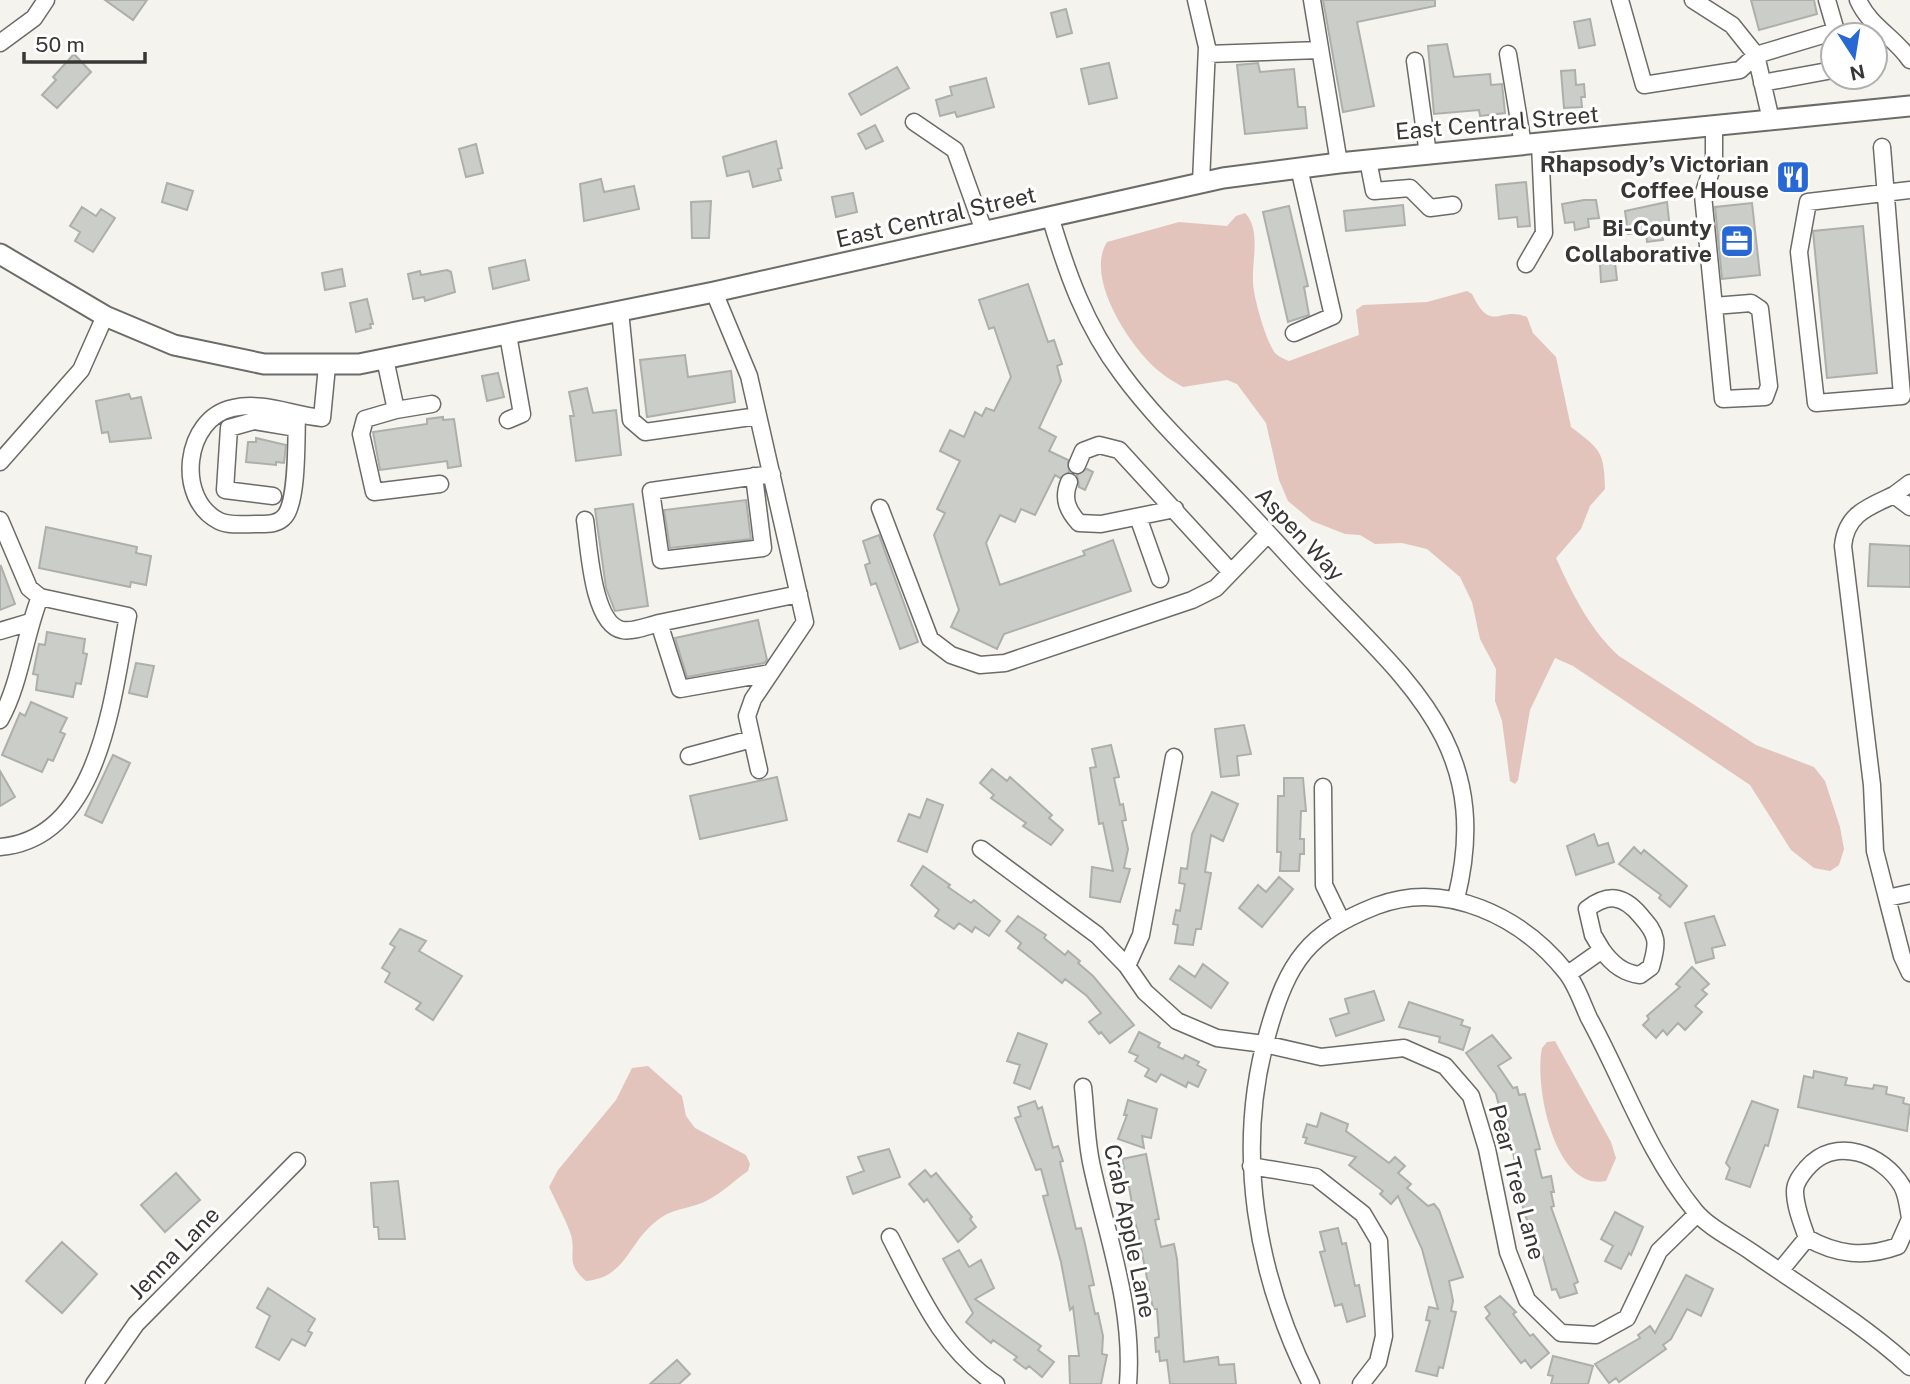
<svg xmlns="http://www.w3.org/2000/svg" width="1910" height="1384" font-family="'Public Sans',sans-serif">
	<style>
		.green { fill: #e3c4bd }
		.building { fill: #cacdc8; stroke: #adafab; stroke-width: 2 }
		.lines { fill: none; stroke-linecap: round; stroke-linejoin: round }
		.minor-casing { stroke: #6c6b67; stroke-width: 19 }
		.major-casing { stroke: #6c6b67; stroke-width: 23 }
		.minor { stroke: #fff; stroke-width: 16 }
		.major { stroke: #fff; stroke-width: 19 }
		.labels { text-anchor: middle; stroke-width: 6; stroke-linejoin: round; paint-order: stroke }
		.street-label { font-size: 23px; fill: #383735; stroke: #fff }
		.poi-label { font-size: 23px; font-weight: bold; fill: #383735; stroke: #fff; text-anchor: end }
	</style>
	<rect width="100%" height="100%" fill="#f4f3ee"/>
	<path class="green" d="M1245,213c16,16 7,47 8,68 0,16 13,60 22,72 4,4 9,6 14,8l70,-26 -3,-25 7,-5 64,-3 40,-11 5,3c20,41 27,11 55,23l6,16 23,24 15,70c30,23 33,24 34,62l-15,17 -9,23 -25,29c16,35 34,72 63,98l137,89 58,22 11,14 15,46 4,22 -5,16 -9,6 -16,-3 -23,-18 -41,-65 -177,-119 -18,-8 -25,52 -12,70 -3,4 -5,-3 -8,-60 -7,-20 1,-32 -16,-30 -8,-37 -12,-25 -33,-28 -25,-6 -27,1 -15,-9 -15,-1 -33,-13 -24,-20 -9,-21 -13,-57 -29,-39 -10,-4 -44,7c-8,-5 -16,-9 -23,-15 -29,-23 -76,-94 -53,-130l72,-20 48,4 9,-10z
		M1555,1041l56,101 5,16 -10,23c-52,11 -72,-97 -64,-133l5,-6z
		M648,1066l34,30 4,20 9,12 51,27 4,9 -2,7c-13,9 -26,22 -40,29 -14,8 -33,8 -46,17 -35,23 -33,60 -76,64 -23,-20 -8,-27 -16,-49 -6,-16 -14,-30 -21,-45l9,-17 58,-70 16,-32z"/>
	<path class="building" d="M105,0h42l-14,20z
		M1323,0h112v6l-78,16 17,84 -31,6z
		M1751,0h63l3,14 -58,16z
		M1066,9l6,24 -15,4 -6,-24z
		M1590,19l5,26 -16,3 -5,-26z
		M1447,44l7,33 36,-3 1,11 11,-1 3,29 -25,3 -1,-6 -45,4 -6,-68z
		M74,54l17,18 -34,36 -15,-13 14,-15 -3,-3z
		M1109,63l8,35 -28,6 -8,-35z
		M1258,63l2,9 34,-3 4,38h7l2,21 -62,6 -8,-69z
		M897,67l12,21 -48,27 -12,-21z
		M1575,70l1,15 8,-1 1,13h-4l1,10 -18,1 -3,-37z
		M986,78l8,29 -37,10 -2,-5 -15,4 -4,-16 16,-5 -2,-8z
		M875,125l8,16 -17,8 -8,-15z
		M776,141l6,27 -4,1 3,11 -28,7 -4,-16 -22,5 -4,-19z
		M476,144l7,29 -17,4 -7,-28z
		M1801,163l3,25 -20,2 -3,-25z
		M601,179l3,13 30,-6 5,23 -55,12 -4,-37z
		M1526,182l4,44 -12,1 -1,-10 -18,2 -3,-34z
		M167,183l26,8 -6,19 -25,-8z
		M853,193l4,19 -21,5 -4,-20z
		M1584,200h12l3,18 -11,1 1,8 -14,3 -1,-8 -9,1 -3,-19z
		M711,201l-2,37h-17l-1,-36z
		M1667,202l3,27 -8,1 1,10 -16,2 -1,-10 -18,2 -3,-23z
		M1752,203l8,72 -38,4 -7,-72z
		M1403,205l2,20 -59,6 -2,-20z
		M1289,206l19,80 -4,1 5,28 -21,7 -25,-110z
		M82,207l14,9 5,-7 14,9 -22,34 -18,-11 5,-9 -10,-6z
		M1863,226l14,147 -50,5 -14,-147z
		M525,260l4,20 -36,9 -4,-21z
		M1615,262l2,18 -16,2 -1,-18z
		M342,269l3,17 -20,4 -3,-17z
		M447,270l4,2 4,20 -30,9 -1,-4 -11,2 -5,-25 12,-3 1,4z
		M1028,284l20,58 6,-2 8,24 -5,2 4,15 -22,47 17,9 -7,14 19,9 1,12 -9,6 -5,-3 -20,40 -14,-6 -6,13 -15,-7 -14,28 14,42 85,-30 -2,-4 30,-11 18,51 -127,43 -7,15 -46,-22 8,-17 -25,-75 11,-22 -8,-4 23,-48 -20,-10 10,-21 14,7 11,-25 7,4 4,-8 8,3 17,-34 -17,-50 -5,2 -10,-29z
		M367,299l6,25h-3l1,4 -15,4 -6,-29z
		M685,355l3,22 43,-6 4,31 -88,15 -7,-57z
		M498,373l6,24 -17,4 -5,-25z
		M587,388l6,25 23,-3 5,45 -45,6 -6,-45h4l-5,-24z
		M129,394l2,5 10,-2 10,41 -41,4 -2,-10 -6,1 -6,-32z
		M443,417v3l11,-1 7,47 -13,2 -1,-7 -67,9 -7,-38 54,-8v-5z
		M256,438l30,7 -2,18 -8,-1v3l-30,-3 2,-20h8z
		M1087,469l6,3 -8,18 -6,-3 -2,-12z
		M746,500l5,39 -81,9 -6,-38z
		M633,504l15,102 -33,5 -9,-23 -11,-79z
		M46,527l91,20 -1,6 15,3 -5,29 -15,-3 -1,5 -91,-19z
		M879,535l39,107 -18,7 -24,-66 -5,2 -6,-20 5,-2 -7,-22z
		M1870,544l40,2v41l-42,-1z
		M1,566l14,38 -15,6v-43z
		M758,620l9,40 -3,3 -77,14 -12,-39z
		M47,632l38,7 -2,14 4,1 -6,30 -5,-1 -3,14 -37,-7 2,-15 -5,-1 6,-30 6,1z
		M136,663l18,3 -7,31 -18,-4z
		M31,702l36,16 -7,14 5,2 -12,27 -5,-2 -6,13 -40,-17 18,-42 5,3z
		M1244,725l7,29 -14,2 2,19 -18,2 -6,-48z
		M1111,745l8,32 -5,1 6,27 3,-1 3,16 -4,1 6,28 -4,19 6,1 -10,33 -30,-5 2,-30 21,4 -10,-48 -4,1 -9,-56 6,-1 -4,-18z
		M113,755l17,8 -28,60 -17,-8z
		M992,769l15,12 3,-4 42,38 -3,3 14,12 -12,15 -28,-19 3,-3 -35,-25 3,-3 -14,-12z
		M0,771l15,26 -15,9z
		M777,777l10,43 -87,19 -10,-43z
		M1284,778h19l3,33h-5l-1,28h4v15h-4l-1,17h-19l1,-19h-4l1,-56h6z
		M1212,792l26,12 -15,37 -12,-6 -6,37 6,1 -10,56h-5l-3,16 -18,-2 3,-18 -5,-1 3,-14 4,1 5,-27 -6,-1 2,-15 6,1 5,-35z
		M927,799l16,6 -16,47 -29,-11 11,-27 11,4z
		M1594,834l4,12 10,-3 6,19 -38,13 -9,-29z
		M1634,847l7,7 3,-4 43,36 -17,21 -11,-9 2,-3 -42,-31z
		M923,866l27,19 -2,2 23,16 3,-3 26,21 -11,15 -14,-9 -3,5 -13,-9 -5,6 -19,-13 4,-6 -28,-25z
		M1279,877l14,12 -31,38 -23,-19 19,-23 8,7z
		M1018,916l28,19 -2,3 21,17 3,-4 12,10 -2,2 15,13 41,49 -24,18 -9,-11 -2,2 -10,-12 12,-9 -14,-17 -22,-17 -3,4 -17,-14 -27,-21 3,-5 -15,-12z
		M1714,916l11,29 -13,3 2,10 -18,5 -11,-40z
		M400,929l26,12 -7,10 43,25 -29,44 -17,-11 5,-6 -36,-21 5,-9 -8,-5 13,-21 -5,-3z
		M1203,964l25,19 -17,25 -41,-29 9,-13 16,11z
		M1692,967l17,17 -7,6 5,4 -12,12 7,6 -17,18 -7,-7 -11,12 -4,-5 -7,8 -13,-13 6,-6 -2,-3 33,-29 -4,-3z
		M1374,991l10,29 -48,16 -6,-17 19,-6 -4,-14z
		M1409,1002l54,18 -2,5 9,3 -7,22 -24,-8 1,-5 -41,-10z
		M1139,1032l21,11 -2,4 25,12 2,-4 14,7 -2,3 9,5 -8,17 -10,-5 -2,5 -25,-13 -5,8 -11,-6 4,-7 -14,-8 3,-5 -9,-4z
		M1018,1033l29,11 -17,45 -16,-6 6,-18 -13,-4z
		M1492,1035l19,23 -13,8 15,22 4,-1 2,8 6,-1 15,55 -5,1 7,28 9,-2 3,16h-3l3,14 -3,1 27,75 -4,2 3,9 -17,5 -4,-9 -4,1 -11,-41 -4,2 -5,-12 3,-1 -11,-25 -18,-100 -5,1 -5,-20 -30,-41z
		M1814,1071l33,7 -2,7 28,4 1,-4 13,2 -1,7 18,4 -1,5 7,2 -3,26 -109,-24 6,-31 9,2z
		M1128,1100l29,9 -6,29 -9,-2 2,12 -26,-9 9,-24h-3z
		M1035,1101l3,8 4,-2 11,41 5,-2 5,15 -3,1 16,67 5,-1 4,16 9,41 -5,1 6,28 3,-1 5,23 -1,18 5,1 -6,29h-31l-1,-28h10l-6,-49 -3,3 -9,-48 -18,-66 5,-1 -7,-26 -5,1 -21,-52 6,-2 -3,-9z
		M1752,1101l26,9 -10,36 -3,-1 -15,42 -24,-8 4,-11 -4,-5z
		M1321,1113l27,11 -2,7 43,32 6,-6 10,9 -7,7 13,11 -4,4 21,18 6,-2 5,6 24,67 -14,4 4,20 -2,10 5,1 -13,56 -4,-1 -2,9 -21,-5 14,-50 -4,-1 3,-13 9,2 -16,-60 -24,-53 -7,8 -11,-10 3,-3 -34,-26 7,-8 -51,-14 2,-5 -4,-1 4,-13 10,3z
		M889,1149l11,28 -47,17 -6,-17 17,-6 -6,-14z
		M1146,1154l13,65 -4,1 6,27 13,-3 3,15 7,103 34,-5 1,8 15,-1 2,20h-66l-3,-24 -7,1 -1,-10 -3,1 -1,-14 4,-1 -2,-28h-4l-15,-77 -3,-10 -2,1 -3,-13 3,-1 -5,-28 -5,1 -3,-13 4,-1 -2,-9z
		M925,1170l6,7 5,-4 36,44 -2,2 6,8 -18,15 -31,-43 -3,3 -15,-18z
		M176,1173l24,27 -35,32 -24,-27z
		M398,1181l7,58h-26l-1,-12h-4l-3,-44z
		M1615,1212l28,15 -12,28 -2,-2 -8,16 -16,-8 8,-15 -12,-7z
		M1338,1228l4,16 4,-1 9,43 4,-1 6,31 -18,6 -5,-18 -7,2 -15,-54 5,-1 -5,-19z
		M62,1242l35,32 -35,39 -36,-32z
		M959,1250l10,17 12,-7 13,28 -19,11 66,47 -3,4 16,12 -12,15 -13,-11 -3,3 -12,-9 3,-3 -24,-17 -2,3 -25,-21 7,-9 -30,-54z
		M1686,1275l27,14 -12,27 -14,-7 -16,30 -8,6 3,4 -47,33 -3,-4 -7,5 -14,-19 45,-26 -2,-3 12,-9 5,7z
		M268,1288l47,31 -7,12 4,2 -7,13 -13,-7 -13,21 -23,-13 14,-31 -13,-8z
		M1500,1296l16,16 -3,2 17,22 3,-2 16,19 -18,15 -6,-8 -4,3 -35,-45 4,-4 -5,-7z
		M1553,1356l40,10 -5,18h-37l2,-8 -5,-1z
		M677,1360l13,14 -11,10h-29z"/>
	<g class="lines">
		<g class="minor-casing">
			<path id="minor" d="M1196,0l11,47 -6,135
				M1312,0l27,163
				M1620,0l24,85 96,-15 16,-15 80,-24 -9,-31
				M1693,0l39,25 24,30 15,65
				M1858,0c12,27 37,37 52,60
				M0,43l34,-25 12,-18
				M1207,54l113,-4
				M1508,54l15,91
				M1415,61l13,93
				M1762,83l71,-13
				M914,122l41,28 29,81
				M1882,147c7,83 14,166 20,249l-86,7 -17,-151 9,-50 102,-12
				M1368,160l6,31 36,-3 20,20 23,-3
				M1050,216c17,57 35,109 72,158 33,45 75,84 114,125 27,28 53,58 80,86 93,98 178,162 140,314
				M1526,264l18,-31 -4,-89
				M714,292l35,84 56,246 -52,77 -6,17 12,54
				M1714,306l37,-3 9,6 9,77 -4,11 -42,2 -20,-204 11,-33v-36
				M620,311l11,109 14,12 113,-16
				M1294,333l39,-17 -34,-148
				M508,335l14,79 -14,6
				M385,359l11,51 36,-6
				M396,410l-31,9 -4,15 13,58 66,-8
				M297,416c-1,21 1,84 -12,100 -7,9 -19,8 -29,8 -11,0 -27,2 -37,-3 -44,-22 -35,-103 14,-113 30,-7 59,7 89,10l5,-52
				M0,462l81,-92 24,-54
				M1077,465l6,-14 16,-6 20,5 111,121
				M754,476l9,72 -102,12 -10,-69 121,-17
				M1069,482c-7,17 -1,29 10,41l22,1 74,-15
				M1910,483l-16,12 16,12
				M273,496l-48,-6 4,-62 25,-7 42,7
				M880,508l50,131 21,16 29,10 25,-2 187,-63 24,-12 52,-54
				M1138,517l22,62
				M0,520l29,68 11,9 88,19c-15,77 -27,223 -128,231
				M585,520c4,25 7,104 37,110 12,2 25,-4 37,-7
				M0,631l30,-9
				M770,673l-90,16 -21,-66 140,-29
				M0,720c21,-38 24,-83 40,-123
				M689,756l63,-17
				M1323,787l1,98 17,35
				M981,849l116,86 30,31 18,26 32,29 40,17 47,6 57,13 83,-9 41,18 26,30 16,53 21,103 19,48 34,33 35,2 31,-17 32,-67 38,-37
				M1910,893l-23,5 15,58 8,17
				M1887,898l-12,-47 -3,-66 -29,-239c3,-32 25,-39 51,-51
				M1127,966l14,-31 33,-178
				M1568,974l34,-24 -9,-15 -6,-26c21,-16 36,-14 53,6 6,7 13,14 15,24 2,8 -2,20 -4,28l-11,8c-17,-2 -28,-11 -38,-25
				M1083,1087c3,27 3,54 9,80 16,73 42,141 36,217
				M1251,1166l65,11 47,37 16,27 5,95 -6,26 -17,22
				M1910,1218c-2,-11 -3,-23 -8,-32 -19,-32 -67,-51 -95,-18 -5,6 -12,14 -12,23 0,16 7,32 12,47 30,17 58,20 91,8l12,-27
				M890,1237c29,56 52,112 106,147
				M1780,1271l27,-33
				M94,1384l42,-60 161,-163
				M1311,1384c-55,-109 -77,-234 -43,-352 20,-71 40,-99 108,-126 70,-27 146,11 190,66 10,12 16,31 23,46 35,64 59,136 106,193 14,17 40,29 58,42 52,36 110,71 157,114"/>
		</g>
		<g class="major-casing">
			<path id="major" d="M0,254l105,62 69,29 90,19h95l355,-72 509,-114 116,-15 571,-57"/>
		</g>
		<use href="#minor" class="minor"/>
		<use href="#major" class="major"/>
	</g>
	<defs>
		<g id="restaurant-square" transform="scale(1.75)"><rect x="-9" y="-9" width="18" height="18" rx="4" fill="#2868d5" stroke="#fff"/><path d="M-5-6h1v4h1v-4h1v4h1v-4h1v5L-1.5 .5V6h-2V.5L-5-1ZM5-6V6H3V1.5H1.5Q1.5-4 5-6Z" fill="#fff"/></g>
		<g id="office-square" transform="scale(1.75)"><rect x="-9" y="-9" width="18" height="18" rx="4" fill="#2868d5" stroke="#fff"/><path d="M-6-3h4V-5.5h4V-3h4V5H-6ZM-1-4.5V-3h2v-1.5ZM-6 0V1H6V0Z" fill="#fff"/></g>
	</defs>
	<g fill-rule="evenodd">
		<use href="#restaurant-square" x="1793" y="177"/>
		<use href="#office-square" x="1737" y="241"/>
	</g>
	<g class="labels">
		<g class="street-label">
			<text transform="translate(1497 123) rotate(-5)" y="8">East Central Street</text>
			<text transform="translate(936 217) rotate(-13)" y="8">East Central Street</text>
			<text transform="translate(1300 534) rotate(47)" y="8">Aspen Way</text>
			<text transform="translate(1517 1182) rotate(75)" y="8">Pear Tree Lane</text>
			<text transform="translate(1130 1231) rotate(78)" y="8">Crab Apple Lane</text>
			<text transform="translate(174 1253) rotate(-46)" y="8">Jenna Lane</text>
		</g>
		<g class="poi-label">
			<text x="1769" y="172">Rhapsody’s Victorian<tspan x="1769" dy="26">Coffee House</tspan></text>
			<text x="1712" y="236">Bi-County<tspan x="1712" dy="26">Collaborative</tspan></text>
		</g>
	</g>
	<g transform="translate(1854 56) rotate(168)"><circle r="33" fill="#ffffff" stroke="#afafae" stroke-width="2"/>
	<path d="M0-5L12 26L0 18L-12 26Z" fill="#2868d5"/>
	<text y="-10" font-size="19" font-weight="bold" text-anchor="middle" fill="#383735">N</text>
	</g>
	<path d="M24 52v10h121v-10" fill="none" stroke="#383735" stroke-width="3.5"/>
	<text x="35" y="52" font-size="21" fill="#383735" stroke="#ffffff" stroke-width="5" paint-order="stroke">50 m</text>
</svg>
